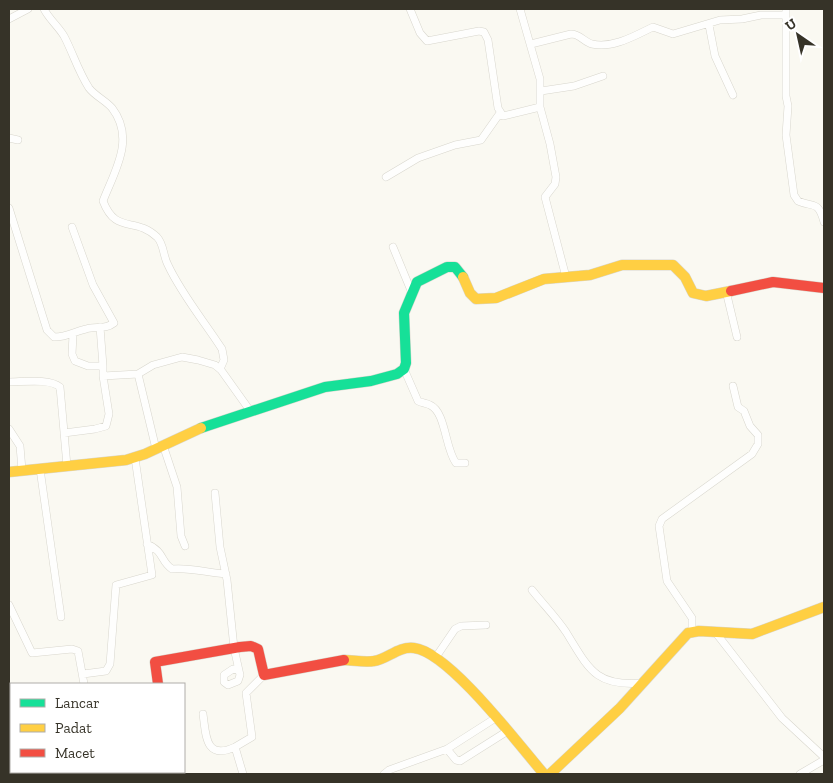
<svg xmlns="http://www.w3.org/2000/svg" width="833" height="783" font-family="'Zilla Slab',serif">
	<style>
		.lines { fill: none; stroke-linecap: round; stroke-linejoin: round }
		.street-casing { stroke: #d8d6cd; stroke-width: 8 }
		.fast-casing { stroke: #d8d6cd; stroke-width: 11 }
		.slow-casing { stroke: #d8d6cd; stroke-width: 11 }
		.jam-casing { stroke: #d8d6cd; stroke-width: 11 }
		.street { stroke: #fefefd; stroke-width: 7 }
		.fast { stroke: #16e098; stroke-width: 10 }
		.slow { stroke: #ffcf43; stroke-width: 10 }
		.jam { stroke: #f24e42; stroke-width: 10 }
	</style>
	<rect width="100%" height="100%" fill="#faf9f2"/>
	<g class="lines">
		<g class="street-casing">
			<path id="street" d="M44,9c5,10 14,17 20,27 9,17 14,35 25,52 6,8 16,12 23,20 24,31 2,64 -9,93 13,34 32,15 54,36 7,7 6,19 11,28 14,30 36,56 54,84l2,11 -4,9
				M410,9l10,24 7,8 52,-10 5,1 4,8 10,68 5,8 37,-9
				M520,9l20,70v28l10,37 6,33 -1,7 -10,13 21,80
				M786,9v87l2,10 -2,29 8,60 4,6c16,7 20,-1 26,21
				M9,19l19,-10
				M709,25l6,31 18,39
				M531,44l40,-10c9,0 13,8 21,10 21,5 44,-9 61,-17l20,7 47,-14 22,-1 19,-4h25
				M541,91l33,-5 29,-10
				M9,138l9,2
				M386,177l32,-19 37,-13 26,-5 19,-27
				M9,208l38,122 7,7c15,0 18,-5 32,-8 10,-3 19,1 28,-6l-21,-38 -21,-58
				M393,247l19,46
				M726,291l11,46
				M100,327l3,39
				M73,335l-1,19 3,7 13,5h15v10l35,-2 15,-9 29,-8 16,3 17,5 6,5 30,42
				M404,369l14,32c4,2 8,2 12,4 16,7 15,44 26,58h9
				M138,374l18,75
				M9,382c14,0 40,-4 51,5l7,79
				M9,429l11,17 2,24
				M64,433l31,-4 11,-3 3,-12 -6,-38
				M163,445l14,42 4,49 4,10
				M40,469l21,148
				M215,493l5,54 7,33 7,68 6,27 -2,6 -10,4 -4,-3v-7l9,-6 5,1
				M147,544c18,8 13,17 25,25 18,-2 36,4 54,5
				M532,590c11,14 24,27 34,42 23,37 29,55 77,51
				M9,605l23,48 40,-4 6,2 6,33
				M692,631v-13l-25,-37 -8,-55 3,-7 90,-65 6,-10v-9l-8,-9 -6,-15 -6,-4 -5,-21
				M716,633l66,85 42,39
				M436,657l19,-28 6,-3 25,-1
				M83,674l23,-3 4,-7 6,-79 36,-10 -17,-117
				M203,714c3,21 2,47 32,33
				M447,749l9,11 4,1 46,-29
				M99,772v2
				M243,774l-8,-27 17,-10 -6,-44 18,-18
				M384,774l5,-4 58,-21 47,-30
				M800,774l24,-14"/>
		</g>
		<g class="fast-casing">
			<path id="fast" d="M201,428l124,-41 46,-6 26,-7 7,-5 2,-6 -2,-50 13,-31 30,-15h8l8,10"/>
		</g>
		<g class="slow-casing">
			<path id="slow" d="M463,277l7,16 6,6 20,-1 48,-19 46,-4 32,-10h51l12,12 8,16 13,3 25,-5
				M9,472l117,-12 19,-6 56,-26
				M344,660c9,0 21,3 30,1 14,-2 24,-15 40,-13 35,4 105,97 130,126
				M550,774l70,-66 68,-75 11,-2 53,3 72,-27"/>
		</g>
		<g class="jam-casing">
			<path id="jam" d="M731,291l42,-9 51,6
				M158,684l-3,-22 85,-15 11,-1 7,3 6,26 80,-15"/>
		</g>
		<use href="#street" class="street"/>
		<use href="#fast" class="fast"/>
		<use href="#slow" class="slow"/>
		<use href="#jam" class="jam"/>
	</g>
	<rect width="833" height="783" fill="none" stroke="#363328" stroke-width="20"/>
	<rect x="10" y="683" width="175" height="90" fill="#ffffff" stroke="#afada9"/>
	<rect x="20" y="699" width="25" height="8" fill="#16e098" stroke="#afada9"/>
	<text x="55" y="708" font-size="15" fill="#363328">Lancar</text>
	<rect x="20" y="724" width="25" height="8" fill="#ffcf43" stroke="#afada9"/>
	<text x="55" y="733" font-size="15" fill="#363328">Padat</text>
	<rect x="20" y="749" width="25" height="8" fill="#f24e42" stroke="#afada9"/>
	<text x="55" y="758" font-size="15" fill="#363328">Macet</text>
	<g transform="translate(798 35) rotate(326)" stroke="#ffffff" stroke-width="4" paint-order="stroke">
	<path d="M0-4L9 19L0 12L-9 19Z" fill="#363328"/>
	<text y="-8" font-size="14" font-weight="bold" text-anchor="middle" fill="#363328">U</text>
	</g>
</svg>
